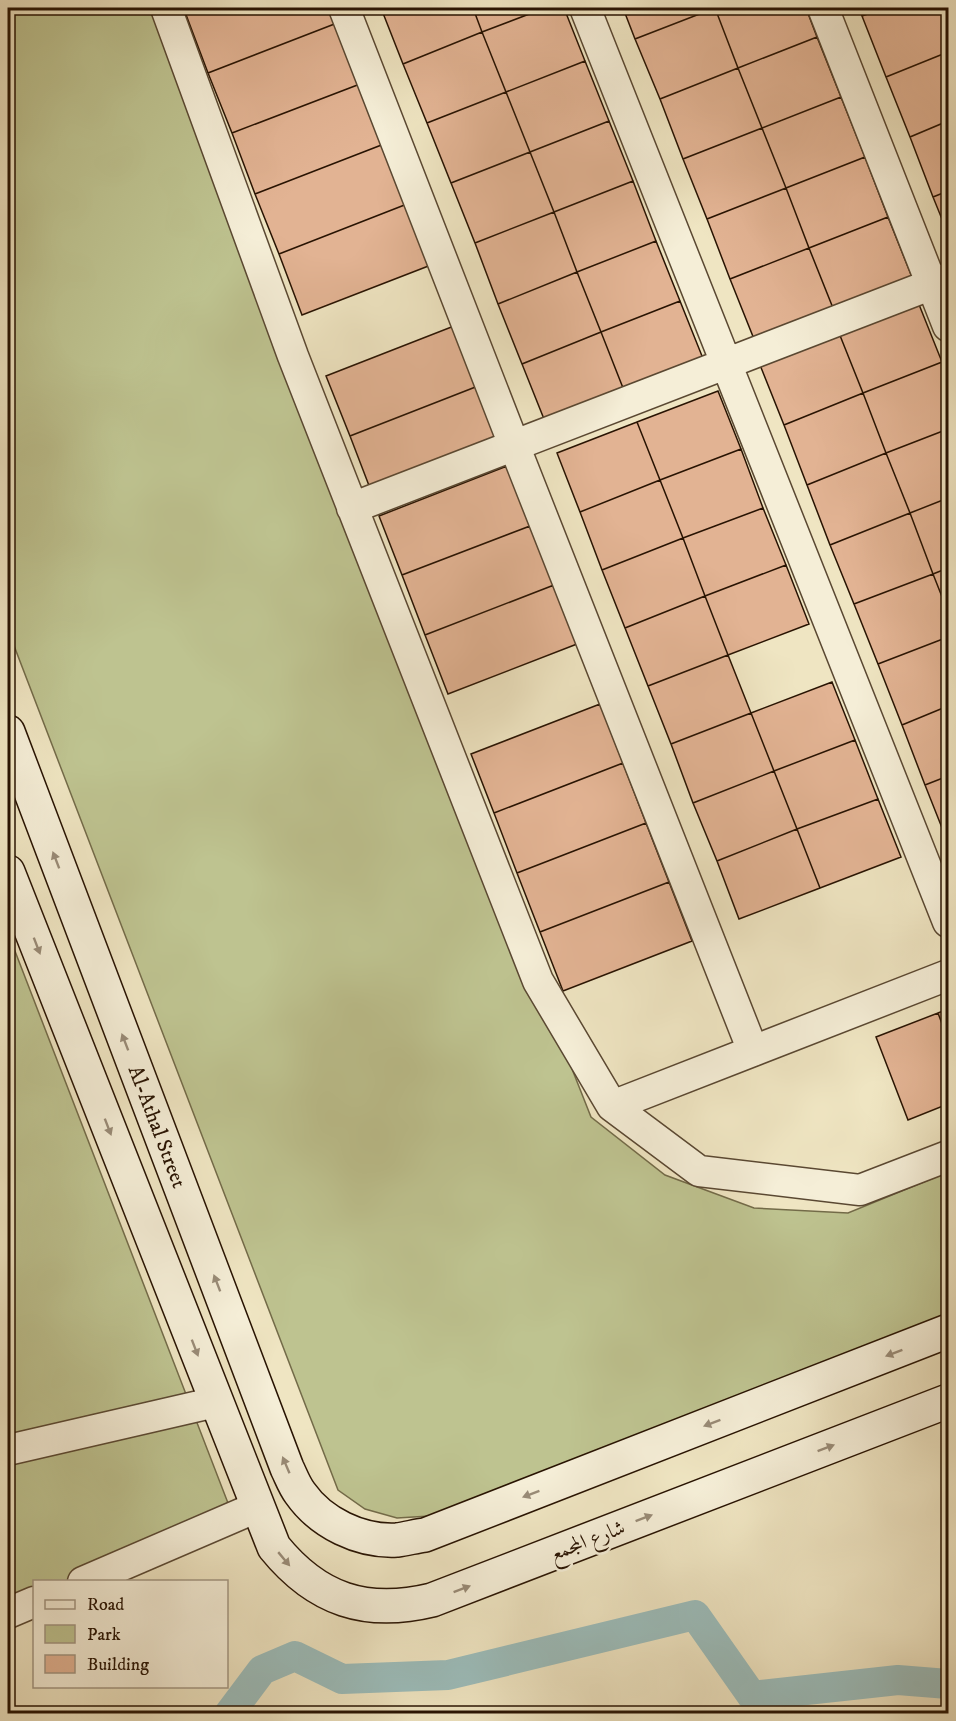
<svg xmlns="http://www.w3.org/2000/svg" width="956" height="1721" font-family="'IM FELL DW Pica',Amiri,serif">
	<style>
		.green { fill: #bec390; stroke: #736b49; stroke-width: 1.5 }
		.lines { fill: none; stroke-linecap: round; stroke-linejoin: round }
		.canal { stroke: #9cbdbb; stroke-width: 30 }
		.building { fill: #e2b393; stroke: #281302; stroke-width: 1.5 }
		.street-casing { stroke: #5a4832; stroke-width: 33 }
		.secondary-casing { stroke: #281302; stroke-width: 36 }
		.street { stroke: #f5eed7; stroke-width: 30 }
		.secondary { stroke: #f5eed7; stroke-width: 33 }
		.oneway { fill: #998b77 }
		.labels { text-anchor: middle; stroke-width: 5; stroke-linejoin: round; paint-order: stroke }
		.street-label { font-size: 21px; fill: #281302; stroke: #f5eed7 }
	</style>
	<rect width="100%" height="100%" fill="#efe5c2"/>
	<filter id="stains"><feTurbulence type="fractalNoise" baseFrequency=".00333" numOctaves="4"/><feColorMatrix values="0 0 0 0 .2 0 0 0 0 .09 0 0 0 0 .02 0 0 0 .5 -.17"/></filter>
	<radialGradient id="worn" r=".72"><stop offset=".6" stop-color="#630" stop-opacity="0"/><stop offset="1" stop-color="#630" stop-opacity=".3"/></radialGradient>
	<path class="green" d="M8,8h145l438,1109 74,58 89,33 94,5 100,-41v146l-518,198 -33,2 -32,-9 -27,-19 -330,-860z
		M8,933l225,583 -166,65 -33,1v12l-26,11z"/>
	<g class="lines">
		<path class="canal" d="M229,1714l33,-44 33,-14 47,23 106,-4 247,-60 57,81 146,-16 50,4"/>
	</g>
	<path class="building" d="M197,8h134l6,15 -129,50 -23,-61z
		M381,8h92l9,24 -79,32z
		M473,8h72l-63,24z
		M545,8h19l21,53 -79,31 -24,-60z
		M623,8h92l-80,31z
		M715,8h91l11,29 -79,31z
		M715,8l23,60 -78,31 -25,-60z
		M859,8h26l-23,8z
		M885,8h63v44l-62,25 -24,-61z
		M337,23l23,61 -128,49 -24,-60z
		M482,32l24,60 -79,31 -24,-59z
		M817,37l24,60 -79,31 -24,-60z
		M948,52v69l-38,16 -24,-60z
		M585,61l24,60 -79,31 -24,-60z
		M738,68l24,60 -79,31 -23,-60z
		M360,84l24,60 -129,50 -23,-61z
		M506,92l24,60 -79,31 -24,-60z
		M841,97l24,60 -79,31 -24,-60z
		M609,121l24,60 -79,31 -24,-60z
		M948,121v70l-15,6 -23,-60z
		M762,128l24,60 -79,31 -24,-60z
		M384,144l23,60 -128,50 -24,-60z
		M530,152l24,60 -79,31 -24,-60z
		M865,157l23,60 -79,31 -23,-60z
		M633,181l23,60 -79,31 -23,-60z
		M786,188l23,60 -79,31 -23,-60z
		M948,191v43l-15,-37z
		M407,204l24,61 -129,50 -23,-61z
		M554,212l23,60 -79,32 -23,-61z
		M888,217l24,60 -79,31 -24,-60z
		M656,241l24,60 -79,31 -24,-60z
		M809,248l24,60 -79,31 -24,-60z
		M577,272l24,60 -79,32 -24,-60z
		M680,301l24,60 -79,32 -24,-61z
		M918,302l24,60 -79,31 -24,-60z
		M454,326l24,60 -128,50 -24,-60z
		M601,332l24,61 -79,31 -24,-60z
		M839,333l24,60 -79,32 -24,-60z
		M942,362l6,18v49l-62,24 -23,-60z
		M478,386l23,60 -128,50 -23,-60z
		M718,391l23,58 -81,31 -23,-58z
		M863,393l23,60 -79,32 -23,-60z
		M637,422l23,58 -80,32 -23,-59z
		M948,429v69l-38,15 -24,-60z
		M741,449l22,59 -80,30 -23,-58z
		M886,453l24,60 -80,32 -23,-60z
		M507,466l23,60 -128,49 -23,-59z
		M660,480l23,58 -81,32 -22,-58z
		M948,498v70l-15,6 -23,-61z
		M763,508l23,57 -81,31 -22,-58z
		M910,513l23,61 -79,30 -24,-59z
		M530,526l24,59 -129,50 -23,-60z
		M683,538l22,58 -80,32 -23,-58z
		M786,565l23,59 -81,31 -23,-59z
		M948,568v44l-15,-38z
		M933,574l15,38v25l-70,27 -24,-60z
		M554,585l23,59 -129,50 -23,-59z
		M705,596l23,59 -80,31 -23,-58z
		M948,637v69l-46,19 -24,-61z
		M728,655l23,58 -80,31 -23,-58z
		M832,682l23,58 -81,31 -23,-58z
		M600,704l23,59 -129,50 -23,-59z
		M948,706v70l-23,9 -23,-60z
		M751,713l23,58 -81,32 -22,-59z
		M855,740l23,59 -81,30 -23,-58z
		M623,763l23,60 -129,50 -23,-60z
		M774,771l23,58 -80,32 -24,-58z
		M948,776v67l-23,-58z
		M878,799l23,58 -81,31 -23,-59z
		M646,823l23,59 -129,50 -23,-59z
		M797,829l23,59 -81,31 -22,-58z
		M669,882l23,59 -129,50 -23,-59z
		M948,1009v31l-10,-27z
		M938,1013l10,27v64l-40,16 -32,-83z"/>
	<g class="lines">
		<g class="street-casing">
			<path id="street" d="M166,8l127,348 245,625 74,125 87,65 161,19 88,-34
				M344,8l170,437 239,606
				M585,8l363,914
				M823,8l125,318
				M352,508l596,-230
				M612,1106l336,-131
				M8,1450l208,-48
				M83,1582l174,-75
				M8,1613l26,-11"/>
		</g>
		<g class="secondary-casing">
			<g id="secondary">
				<path id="s1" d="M8,732l279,736c4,8 7,17 13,25 21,30 60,49 97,47 9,-1 19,-4 28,-5l523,-204"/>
				<path d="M8,872l266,675c43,53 92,69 158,53l516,-199"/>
			</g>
		</g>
		<use href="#street" class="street"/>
		<use href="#secondary" class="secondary"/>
	</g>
	<defs><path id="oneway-solid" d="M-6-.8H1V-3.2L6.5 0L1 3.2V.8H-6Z" transform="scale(1.5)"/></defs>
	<g class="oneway">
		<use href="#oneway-solid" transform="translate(56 860) rotate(-111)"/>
		<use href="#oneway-solid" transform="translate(37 946) rotate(69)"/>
		<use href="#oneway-solid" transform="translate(125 1042) rotate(-111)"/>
		<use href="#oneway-solid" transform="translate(108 1127) rotate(69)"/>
		<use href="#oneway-solid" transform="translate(217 1283) rotate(-111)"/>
		<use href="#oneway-solid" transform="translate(195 1348) rotate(69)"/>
		<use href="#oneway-solid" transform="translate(894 1353) rotate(159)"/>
		<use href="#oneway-solid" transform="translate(712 1423) rotate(159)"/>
		<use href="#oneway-solid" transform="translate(826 1448) rotate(-21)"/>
		<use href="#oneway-solid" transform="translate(286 1465) rotate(-113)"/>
		<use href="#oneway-solid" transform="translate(531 1494) rotate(159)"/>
		<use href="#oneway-solid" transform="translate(644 1518) rotate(-21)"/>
		<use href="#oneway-solid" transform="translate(284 1559) rotate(50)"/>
		<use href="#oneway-solid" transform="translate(462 1589) rotate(-21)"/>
	</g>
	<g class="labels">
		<g class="street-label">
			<text dy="7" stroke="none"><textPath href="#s1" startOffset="422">Al-Athal Street</textPath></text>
			<text transform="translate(587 1540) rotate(-21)" y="7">شارع المجمع</text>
		</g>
	</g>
	<rect width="956" height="1721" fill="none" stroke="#efe5c2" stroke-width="30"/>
	<rect x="9" y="9" width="938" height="1703" fill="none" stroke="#281302" stroke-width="3"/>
	<rect x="15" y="15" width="926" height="1691" fill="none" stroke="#281302" stroke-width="1.5"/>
	<rect x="33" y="1580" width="195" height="108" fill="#f5eed7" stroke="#a39682" stroke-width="1.5"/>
	<rect x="45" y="1600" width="30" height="9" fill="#f5eed7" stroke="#a39682" stroke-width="1.5"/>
	<text x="87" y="1610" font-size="18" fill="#281302">Road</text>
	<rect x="45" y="1625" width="30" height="18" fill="#bec390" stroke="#a39682" stroke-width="1.5"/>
	<text x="87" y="1640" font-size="18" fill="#281302">Park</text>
	<rect x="45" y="1655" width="30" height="18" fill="#e2b393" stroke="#a39682" stroke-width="1.5"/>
	<text x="87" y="1670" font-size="18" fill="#281302">Building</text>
	<rect width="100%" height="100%" filter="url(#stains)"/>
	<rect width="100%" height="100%" fill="url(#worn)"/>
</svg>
